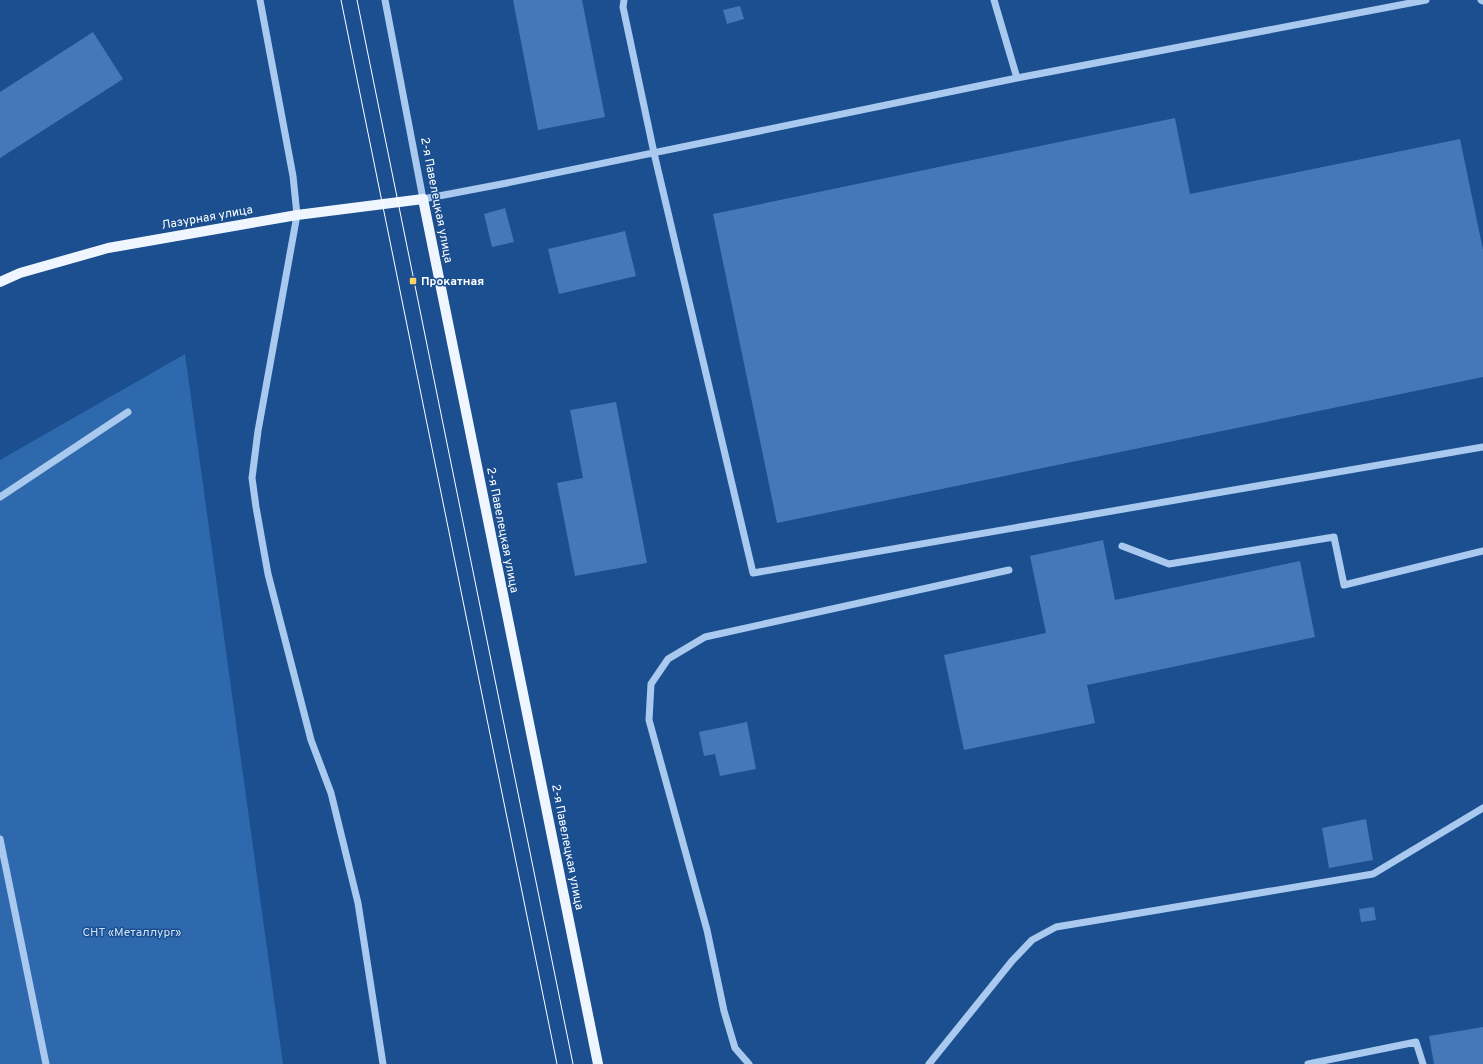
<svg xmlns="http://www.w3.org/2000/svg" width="1483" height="1064" font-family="Overpass,sans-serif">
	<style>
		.green { fill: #2e69ad }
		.building { fill: #4478b7 }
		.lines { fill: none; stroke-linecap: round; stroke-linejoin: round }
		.minor { stroke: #a9c9ee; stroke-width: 7 }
		.major { stroke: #f0f6ff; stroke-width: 10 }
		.tram { stroke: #fff; stroke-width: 1 }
		.poi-dot { fill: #ffd166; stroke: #1b4f8f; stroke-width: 1.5 }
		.labels { text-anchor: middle; stroke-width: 3; stroke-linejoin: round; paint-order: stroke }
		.street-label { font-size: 12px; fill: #fff; stroke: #1b4f8f }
		.poi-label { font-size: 12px; font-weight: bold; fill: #fff; stroke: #1b4f8f; text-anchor: start }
		.park-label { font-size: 12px; fill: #cfe3fa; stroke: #1b4f8f }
	</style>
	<rect width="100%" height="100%" fill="#1b4f8f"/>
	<path class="green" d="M185,354l98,710h-283v-604z"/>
	<path class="building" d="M513,0h69l23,117 -67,13z
		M740,6l4,13 -17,5 -4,-14z
		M93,32l30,47 -123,79v-66z
		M1175,118l15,76 270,-55 23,111v127l-706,146 -64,-309z
		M505,208l9,34 -22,5 -8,-33z
		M625,231l11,45 -77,18 -11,-45z
		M616,402l31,161 -72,13 -18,-93 26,-5 -13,-68z
		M1103,540l12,60 185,-39 15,76 -228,48 8,38 -131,27 -20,-95 102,-22 -16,-77z
		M747,722l9,47 -36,7 -5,-22 -11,2 -5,-24z
		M1366,819l7,41 -44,8 -7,-40z
		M1374,907l2,13 -15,2 -2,-13z
		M1483,1027v37h-49l-5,-28z"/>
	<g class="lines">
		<path class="minor" d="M260,0l33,176 4,39 -39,216 -6,47 4,29 12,67 43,166 20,53 27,110 25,161
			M385,0l38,199 84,-16 510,-105 409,-78
			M624,0l-1,7 31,146 99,420 730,-126
			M994,0l23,78
			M1481,0l2,1
			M0,497l128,-85
			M1122,546l47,18 165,-27 10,48 139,-34
			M0,839l46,225
			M749,1064l-14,-16 -11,-37 -17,-81 -58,-210 2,-36 17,-25 37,-22 304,-67
			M929,1064l83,-103 20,-21 24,-13 317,-53 110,-66
			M1308,1064l108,-22 7,22"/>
		<path class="major" d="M0,282l20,-9 88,-25 189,-33 126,-16 175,865"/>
		<path class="tram" d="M341,0l216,1064
			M357,0l216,1064"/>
	</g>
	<rect class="poi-dot" x="409" y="277" width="8" height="8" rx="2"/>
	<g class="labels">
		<g class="street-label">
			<text transform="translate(437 200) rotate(79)" y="4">2-я Павелецкая улица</text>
			<text transform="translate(207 217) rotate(-10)" y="4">Лазурная улица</text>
			<text transform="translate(503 530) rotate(79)" y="4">2-я Павелецкая улица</text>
			<text transform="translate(568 847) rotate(79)" y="4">2-я Павелецкая улица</text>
		</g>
		<g class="poi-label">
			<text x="421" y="285">Прокатная</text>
		</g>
		<g class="park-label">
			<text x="132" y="936">СНТ «Металлург»</text>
		</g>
	</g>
</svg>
